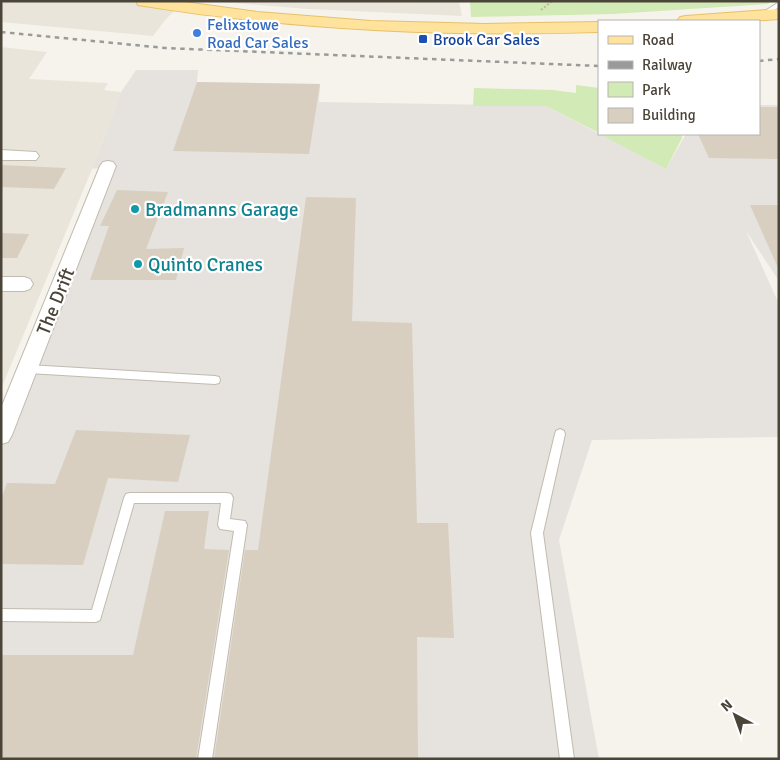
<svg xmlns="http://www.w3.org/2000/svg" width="780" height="760" font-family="Signika,sans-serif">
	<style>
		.residential { fill: #eae5da }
		.industrial { fill: #e6e2dd }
		.green { fill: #d2eab5 }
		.building { fill: #d8cfc1 }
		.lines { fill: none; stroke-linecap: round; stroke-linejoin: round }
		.lane-casing { stroke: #c2bbae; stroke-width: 2 }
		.street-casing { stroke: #c2bbae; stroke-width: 2 }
		.primary-casing { stroke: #e6c16a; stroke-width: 2 }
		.path { stroke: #c4b79f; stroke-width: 2; stroke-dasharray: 2 2; stroke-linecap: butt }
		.lane { fill: #fff; fill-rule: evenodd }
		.street { fill: #fff; fill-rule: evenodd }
		.primary { fill: #ffe39c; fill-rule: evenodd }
		.rail { stroke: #9a9a9a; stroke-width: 2.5; stroke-dasharray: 4.5 4.5; stroke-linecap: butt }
		.shop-dot { fill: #3f7fe0; stroke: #fff; stroke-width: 2 }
		.transit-dot { fill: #1a4fb4; stroke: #fff; stroke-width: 2 }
		.culture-dot { fill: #0f9aa8; stroke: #fff; stroke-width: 2 }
		.labels { text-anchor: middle; stroke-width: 4.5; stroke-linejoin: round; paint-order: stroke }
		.far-shop-label { font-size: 16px; fill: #366cbe; stroke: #fff; text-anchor: start }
		.far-transit-label { font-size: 16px; fill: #164399; stroke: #fff; text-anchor: start }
		.culture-label { font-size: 19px; fill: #0d838f; stroke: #fff; text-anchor: start }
		.street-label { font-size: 19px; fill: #4b4439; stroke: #fff }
	</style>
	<rect width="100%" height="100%" fill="#f6f3ec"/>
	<path class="residential" d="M1,1h184l-20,19 -12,16 -152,-14z
		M212,1h247l3,15 -155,-7z
		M1,47l46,5 -18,27 79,4 -4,7 17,2 -29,77 -91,220z"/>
	<path class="industrial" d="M136,70h62l-1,12 123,2 -1,18 227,4 120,63 20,-35h73v-29h20v176l-33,-50 33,73v133l-187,3 -33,100 40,219h-598v-324l107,-269 -16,3 29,-77z"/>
	<path class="green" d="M470,1h302l-4,3 -155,10 -142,3z
		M576,85l23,3v45l-53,-27h-73l1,-18 79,2 23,3z
		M599,134h83v4l-16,31z"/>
	<path class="building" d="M197,82l123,2 -11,70 -136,-3z
		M759,107h20v52l-70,-1 -11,-24h61z
		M1,165l65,3 -12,21 -53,-2z
		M117,190l51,2 -22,57 38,-1 -8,32h-86l19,-54h-9z
		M306,197l50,1 -4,123 60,2 5,200h31l6,115 -37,-1 1,122h-204l31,-209h13z
		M750,205h29v65z
		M1,233l28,1 -12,24h-16z
		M76,430l114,5 -12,47 -70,-4 -25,87 -82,-1v-65l6,-16 48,1z
		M165,511h44l-5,38 25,1 -33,209h-195v-104h132z"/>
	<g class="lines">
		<g class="lane-casing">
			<path id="lane" d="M779,2v5l-16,10h-4v-2z
				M28,365l187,11 4,1 1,3 -1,3 -4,1 -187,-11 -3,-1 -2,-3 2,-3z
				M560,429l4,2 1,3 -22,99 31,226h-14l-29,-226 24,-99 1,-3z
				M130,493h97l4,1 2,4 -3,21 15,2 2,4 -35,234h-14l36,-228 -14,-2 -2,-4 3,-22h-87l-34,117 -4,2 -95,-1v-12l91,1 32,-112 2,-4z"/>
		</g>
		<g class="street-casing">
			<path id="street" d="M1,150l35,2 3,4 -3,4h-35z
				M108,161l5,1 3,4 -104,269 -4,7 -7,2v-36l99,-242 3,-4z
				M1,277h23l6,2 3,5 -3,5 -6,2h-23z"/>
		</g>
		<g class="primary-casing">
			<path id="primary" d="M136,1h41l80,11 114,9 114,3 114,-2v10c-153,5 -304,-2 -455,-26l-6,-1z
				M779,9v10l-29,2h-73l3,-4 6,-1z"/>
		</g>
		<path class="path" d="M541,10l11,-9"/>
		<use href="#lane" class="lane"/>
		<use href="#street" class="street"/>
		<use href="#primary" class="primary"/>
		<path class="rail" d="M1,32l164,16 434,18
			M759,61l20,-2"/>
	</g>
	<circle class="shop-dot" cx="197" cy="33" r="5"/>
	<rect class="transit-dot" x="418" y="34" width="10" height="10" rx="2.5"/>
	<g class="culture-dot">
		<circle cx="135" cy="209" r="5"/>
		<circle cx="138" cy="264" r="5"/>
	</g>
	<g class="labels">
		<g class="far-shop-label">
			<text x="207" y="30">Felixstowe<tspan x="207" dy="18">Road Car Sales</tspan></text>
		</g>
		<g class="far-transit-label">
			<text x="433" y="45">Brook Car Sales</text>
		</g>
		<g class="culture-label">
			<text x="145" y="216">Bradmanns Garage</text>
			<text x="148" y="271">Quinto Cranes</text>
		</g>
		<g class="street-label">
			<text transform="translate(55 301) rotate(-68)" y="7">The Drift</text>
		</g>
	</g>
	<rect width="780" height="760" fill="none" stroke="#4b4439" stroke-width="5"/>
	<rect x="598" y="20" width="162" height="115" fill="#ffffff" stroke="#b7b4b0"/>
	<rect x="608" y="36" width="25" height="8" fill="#ffe39c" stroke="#b7b4b0"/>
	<text x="642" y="45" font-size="15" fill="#4b4439">Road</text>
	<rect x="608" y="61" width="25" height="8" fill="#9a9a9a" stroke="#b7b4b0"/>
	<text x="642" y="70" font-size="15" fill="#4b4439">Railway</text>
	<rect x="608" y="82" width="25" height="15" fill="#d2eab5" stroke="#b7b4b0"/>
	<text x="642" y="95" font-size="15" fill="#4b4439">Park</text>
	<rect x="608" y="108" width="25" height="15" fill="#d8cfc1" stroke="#b7b4b0"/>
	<text x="642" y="120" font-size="15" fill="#4b4439">Building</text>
	<g transform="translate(735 715) rotate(319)" stroke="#ffffff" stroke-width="4" paint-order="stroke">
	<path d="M0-4L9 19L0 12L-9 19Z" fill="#4b4439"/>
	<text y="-8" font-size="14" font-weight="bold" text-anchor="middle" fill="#4b4439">N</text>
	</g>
</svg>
